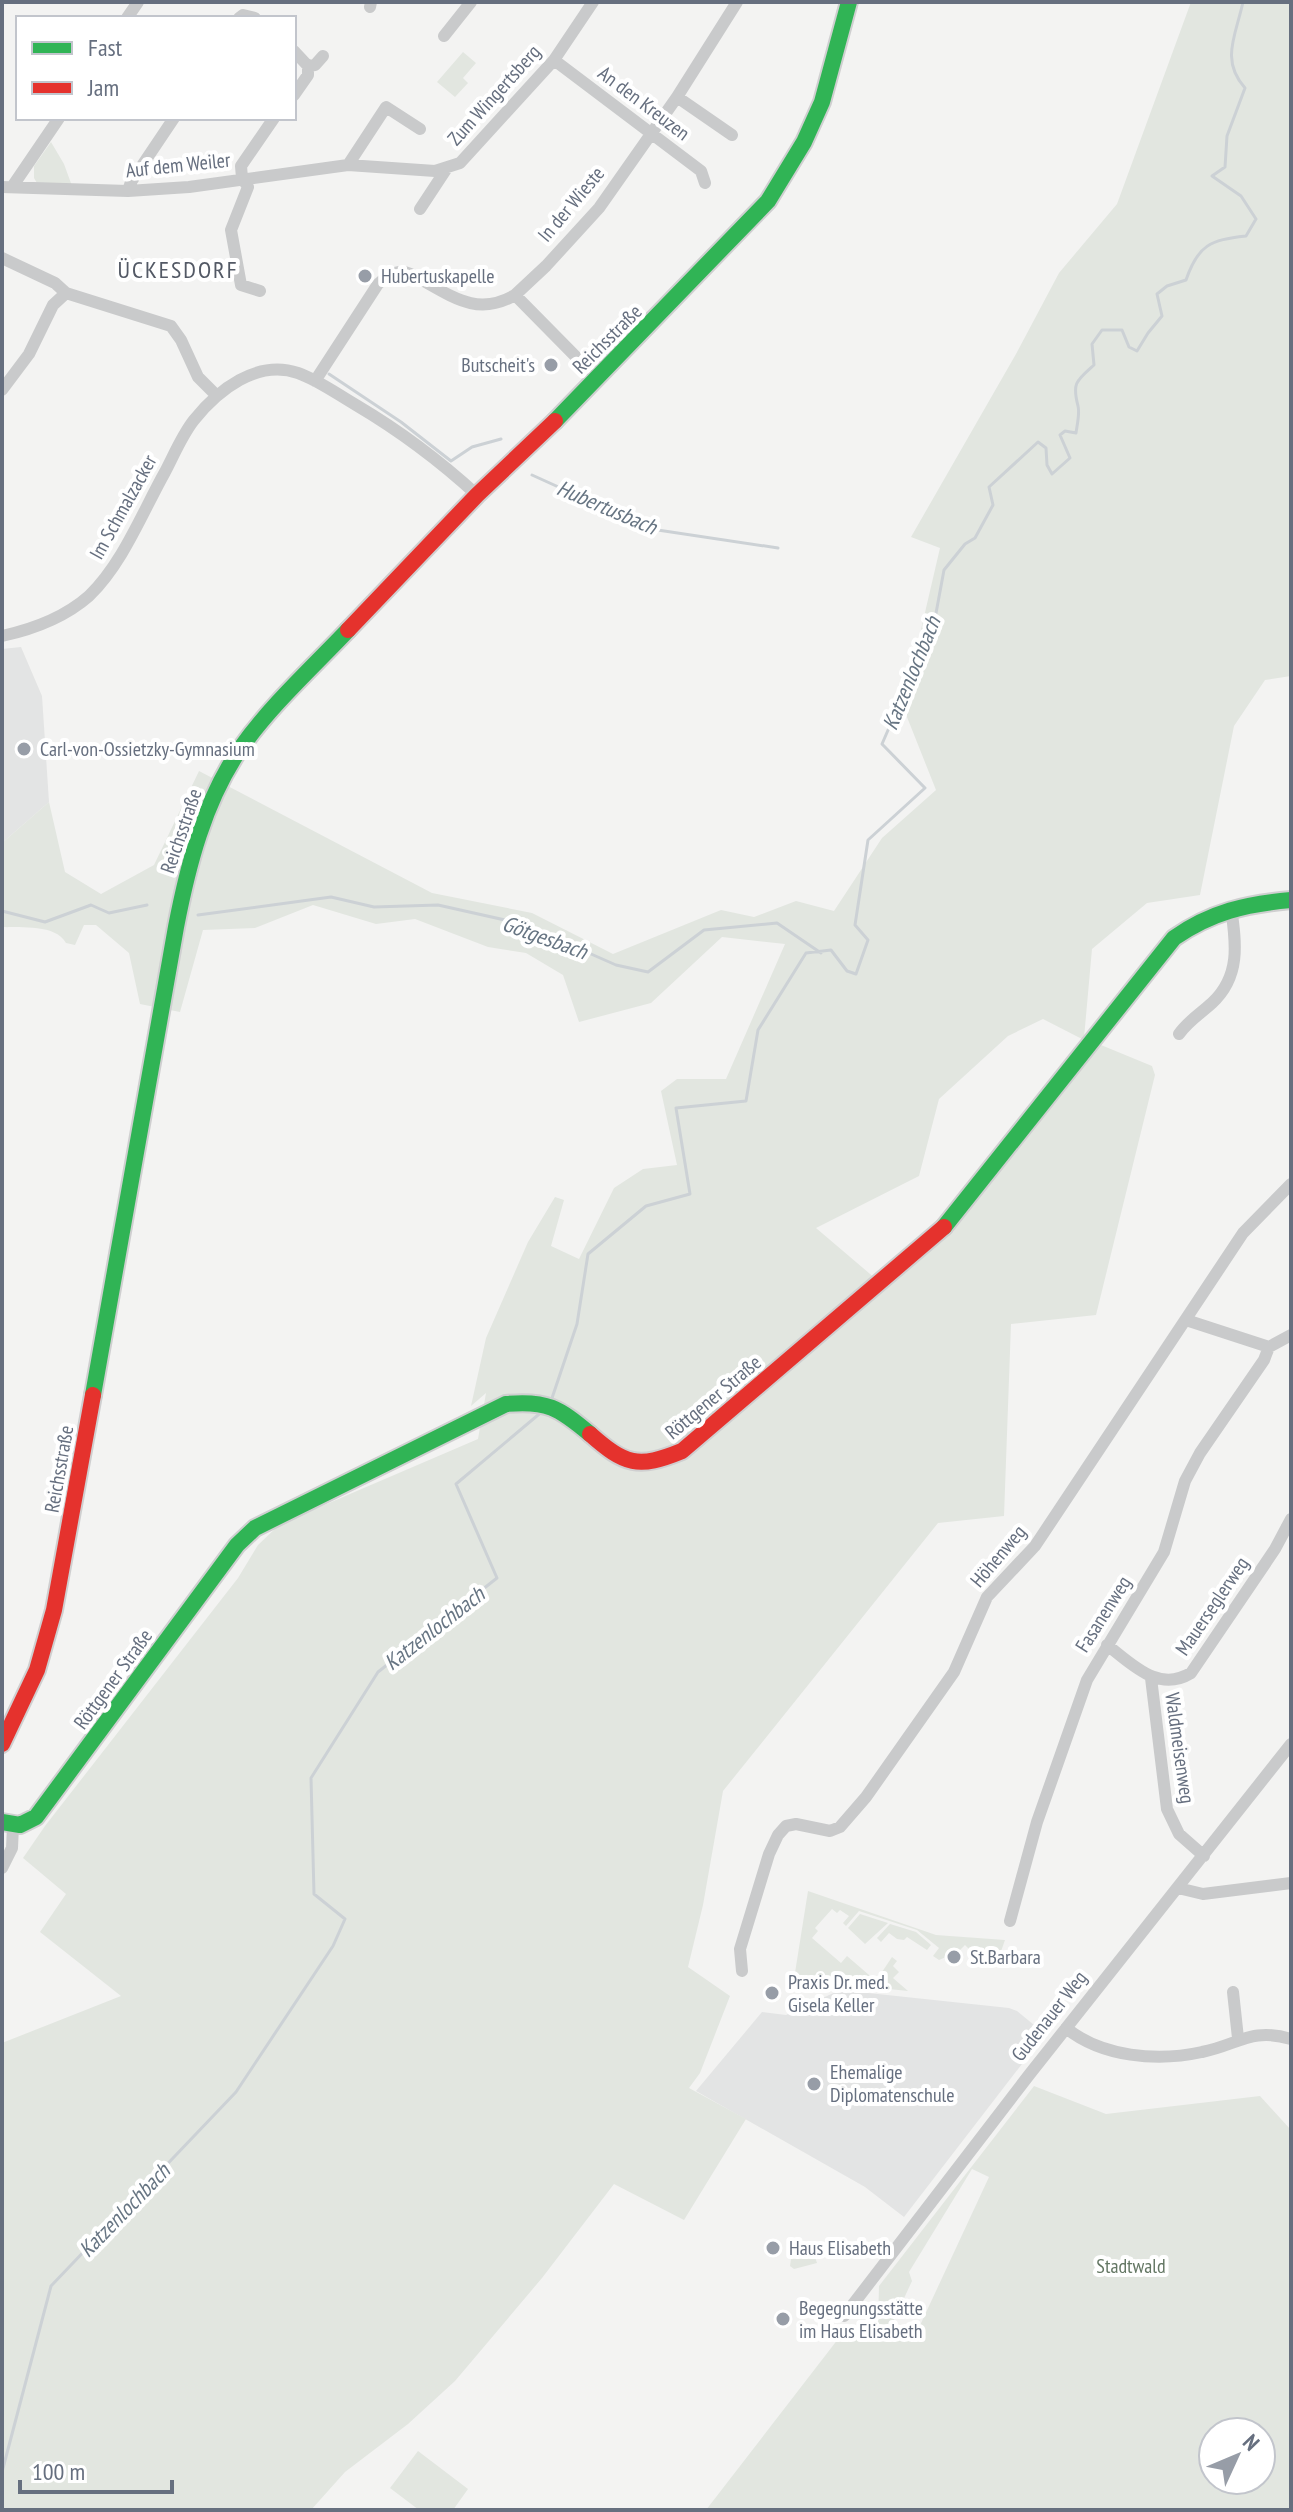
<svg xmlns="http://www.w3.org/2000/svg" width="1293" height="2512" font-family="'PT Sans Narrow',sans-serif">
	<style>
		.built { fill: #e3e4e4 }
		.green { fill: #e2e6e0; fill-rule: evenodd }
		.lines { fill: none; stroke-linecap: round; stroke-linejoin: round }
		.stream { stroke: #ccd1d5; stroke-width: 3 }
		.fast-casing { stroke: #cfcfd0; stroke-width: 20 }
		.jam-casing { stroke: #cfcfd0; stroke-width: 20 }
		.street { stroke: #c9cacb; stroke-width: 12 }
		.fast { stroke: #30b455; stroke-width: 16 }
		.jam { stroke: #e5322d; stroke-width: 16 }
		.poi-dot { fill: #979da7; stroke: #fff; stroke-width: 3 }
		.labels { text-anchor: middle; stroke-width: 8; stroke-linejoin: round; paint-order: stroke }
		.street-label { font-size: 20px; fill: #666f7f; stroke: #fff }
		.poi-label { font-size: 20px; fill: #666f7f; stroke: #fff; text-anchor: start }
		.park-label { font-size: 20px; fill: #647764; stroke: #fff }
		.water-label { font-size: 22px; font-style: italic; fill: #677583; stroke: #fff }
		.quarter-label { font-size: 24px; letter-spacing: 2px; fill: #535965; stroke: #fff }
	</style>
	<rect width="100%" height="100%" fill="#f3f3f2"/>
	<path class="built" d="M21,647l21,49 7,106 -47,41v-194z
		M840,1990l169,18 8,3 28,23 -141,183 -39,-30 -169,-96 66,-79 24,3z"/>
	<path class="green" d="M1191,2h100v674l-26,4 -31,46 -34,169 -53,8 -55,46 -8,89 68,28 3,9 -59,240 -85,9 -7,192 -66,7 -215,268 -20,114 -15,62 42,29 -30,77 -11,15 57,31 -62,101 -70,-36 -72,94 -87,103 -47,43 -63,48 -34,38h-309v-467l119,-47 -81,-64 26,-38 -43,-36 22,-32 193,-248 20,-33 22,-21 198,-85 8,-46 -15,13 15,-68 42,-96 27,-45 9,3 -13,46 28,13 35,-71 29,-19 34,-4 -16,-74 16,-12h49l59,-135 -63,-7 -71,66 -72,19 -16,-47 -37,-22 -38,-6 -73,-28 -39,5 -63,-19 -58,23 -52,2 -23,82 -40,-8 -11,-51 -33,-28h-12l-9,20 -9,-2c-10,-19 -45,-15 -64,-16v-84l47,-41 16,70 36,22 53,-29 45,-94 233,122 100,20 81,41 108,-44 33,7 42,-16 38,10 48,-73 54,-48 -33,-83 37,-159 -29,-11 105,-183 43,-81 58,-69zM1043,1019l39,20 -25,53 -174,193 -67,-57 103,-52 20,-77 69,-63z
		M463,52l13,11 -13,15 5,5 -13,14 -18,-15z
		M51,142l13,22 8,22 -35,-3 -3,-5v-12z
		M808,1891l128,44 69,5 -6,17 -11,-9 -3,3 -5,-4 -10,3 -5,-5 -5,5h-11l-3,7 -7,3 -6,-4 6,-8 -22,-18 -58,-19 -13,15 -3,-3 6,-7 -9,-6 -3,3 -5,-4 -17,19 3,3 -6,7 29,25 6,-7 29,25 16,-24 5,4 -4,5 6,6 -6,6 15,13 -114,-12z
		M860,1914l28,9 -23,21 -17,-16z
		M890,1924l26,8 15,13 -4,5 -20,-13 -3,3 -7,-1 -8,-6 -8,9 -4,-4z
		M1034,2086l72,28 154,-18 31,34v380h-585l139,-180 17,4 16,-12 1,-36zM972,2169l17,8 -73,157 -23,-12 19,-41 -3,-9zM1213,2432h48v48h-48z
		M796,2253l19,4 2,6 -23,6 -4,-3 1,-7z
		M418,2451l50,38 -15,21h-34l-29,-22z"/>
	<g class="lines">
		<path class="stream" d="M329,374l72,48 50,39 21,-14 29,-8
			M532,475l119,54 127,19
			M2,911l43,11 46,-17 18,8 38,-8
			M198,915l133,-18 43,10 64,-2 85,19 93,41 32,7 56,-42 73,-7 44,30
			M551,1401l26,-77 11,-70 58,-48 44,-12 -14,-86 70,-7 12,-71 48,-77 25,-3 16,21 9,3 12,-34 -13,-15 13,-85 57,-52 -43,-44 52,-120 10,-54 21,-26 10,-6 18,-33 -4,-18 49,-45 8,6 1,17 5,9 18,-16 -10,-23 5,-4 11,2c1,-8 4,-19 2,-27 -6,-23 -2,-25 16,-41l-2,-21 10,-14h20l7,17 8,4 11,-18 14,-17 -5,-22 10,-8 19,-6c12,-35 24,-40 60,-44l10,-17 -15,-23 -29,-20 13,-9 2,-31 18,-48c-25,-28 -9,-53 -2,-86
			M2,2472l49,-186 185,-194 97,-146 12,-27 -31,-25 -3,-116 67,-106 119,-94 -41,-94 88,-74"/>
		<g class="fast-casing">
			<path id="fast" d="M555,421l213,-220 36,-59 18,-40 27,-100
				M944,1227l230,-289c37,-26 72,-34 117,-38
				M93,1395l83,-468c12,-62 28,-125 64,-178 31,-44 71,-80 108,-119
				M2,1822l18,3 16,-8 201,-272 18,-17 251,-124c41,-4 53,4 84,30"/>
		</g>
		<g class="jam-casing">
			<path id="jam" d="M348,630l129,-135 78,-74
				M590,1434c35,31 48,35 92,17l262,-224
				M2,1744l35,-74 17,-60 39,-215"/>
		</g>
		<path class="street" d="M370,7l1,-5
			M127,18l11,-16
			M239,18l4,-3 12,3
			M444,36l27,-34
			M294,51l14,15
			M554,60l147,111 4,12
			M294,95l14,-20v-9l7,-1 8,-9
			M677,97l55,38
			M348,165l38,-58 34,22
			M2,187l126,4 61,-4 159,-22 87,6 25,-8 94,-103 39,-58
			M12,187l47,-69
			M128,191l3,-9 43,-64
			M420,209l27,-41
			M2,258l53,25 11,10 105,33 10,14 17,37 18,18
			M260,291l-19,-6 -10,-55 17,-43 -6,-9 -1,-12 33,-48
			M515,295l31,-29 53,-58 78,-111 60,-95
			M315,381l63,-97c6,-5 12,-11 21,-12 8,-1 16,4 23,8 32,18 57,36 93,15l73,74
			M2,390l27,-36 24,-49 13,-12
			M2,636c32,-7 62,-18 87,-40 34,-33 53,-83 76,-124 9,-17 17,-37 29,-52 24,-30 63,-61 104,-47 20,7 39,21 58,32 44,26 84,56 121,90
			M1179,1034c9,-13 21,-20 33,-31 29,-27 24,-60 19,-96
			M1186,1320l83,27
			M1269,1347l22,-12
			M1107,1645c25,19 51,48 84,28l84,-124 16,-30
			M1151,1678l16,131 12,25 25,22
			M2,1868l10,-20 1,-22
			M1178,1888l25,6 88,-11
			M1010,1921l27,-99 50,-142 77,-128 21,-71 15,-28 64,-93 5,-13
			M742,1971l-2,-22 29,-95 9,-19 8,-9 10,-2 34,7 10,-4 26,-30 88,-125 33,-75 48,-51 208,-313 48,-49
			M1233,1992l5,46
			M1066,2028c36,29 91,34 136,24 36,-7 49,-25 89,-13
			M844,2316l185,-241 262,-331"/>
		<use href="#fast" class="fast"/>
		<use href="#jam" class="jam"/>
	</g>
	<g class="poi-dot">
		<circle cx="365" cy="276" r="8"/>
		<circle cx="551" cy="365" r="8"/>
		<circle cx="24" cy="749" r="8"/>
		<circle cx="954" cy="1957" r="8"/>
		<circle cx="772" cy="1993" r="8"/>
		<circle cx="814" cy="2084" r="8"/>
		<circle cx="773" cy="2248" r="8"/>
		<circle cx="783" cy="2319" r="8"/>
	</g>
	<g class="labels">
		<g class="street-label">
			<text transform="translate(494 95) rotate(-48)" y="7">Zum Wingertsberg</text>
			<text transform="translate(644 103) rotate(37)" y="7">An den Kreuzen</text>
			<text transform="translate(178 165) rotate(-6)" y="7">Auf dem Weiler</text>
			<text transform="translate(571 204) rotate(-50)" y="7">In der Wieste</text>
			<text transform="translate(607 339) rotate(-45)" y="7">Reichsstraße</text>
			<text transform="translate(123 507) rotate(-61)" y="7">Im Schmalzacker</text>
			<text transform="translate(181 831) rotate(-71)" y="7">Reichsstraße</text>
			<text transform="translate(713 1397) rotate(-40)" y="7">Röttgener Straße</text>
			<text transform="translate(59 1469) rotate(-80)" y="7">Reichsstraße</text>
			<text transform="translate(998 1556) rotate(-50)" y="7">Höhenweg</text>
			<text transform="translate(1212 1606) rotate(-56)" y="7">Mauerseglerweg</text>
			<text transform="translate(1103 1614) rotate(-58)" y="7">Fasanenweg</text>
			<text transform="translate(113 1679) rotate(-54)" y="7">Röttgener Straße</text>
			<text transform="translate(1180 1748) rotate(82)" y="7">Waldmeisenweg</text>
			<text transform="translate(1049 2016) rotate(-52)" y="7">Gudenauer Weg</text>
		</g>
		<g class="poi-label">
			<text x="381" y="283">Hubertuskapelle</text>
			<text x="535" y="372" text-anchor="end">Butscheit's</text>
			<text x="40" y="756">Carl-von-Ossietzky-Gymnasium</text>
			<text x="970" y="1964">St.Barbara</text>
			<text x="788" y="1989">Praxis Dr. med.<tspan x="788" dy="23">Gisela Keller</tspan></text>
			<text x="830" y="2079">Ehemalige<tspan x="830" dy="23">Diplomatenschule</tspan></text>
			<text x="789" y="2255">Haus Elisabeth</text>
			<text x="799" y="2315">Begegnungsstätte<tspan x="799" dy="23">im Haus Elisabeth</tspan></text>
		</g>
		<g class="park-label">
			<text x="1131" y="2273">Stadtwald</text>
		</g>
		<g class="water-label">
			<text transform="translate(607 507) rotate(23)" y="8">Hubertusbach</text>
			<text transform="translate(911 673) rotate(-68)" y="8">Katzenlochbach</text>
			<text transform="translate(545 937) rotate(20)" y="8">Götgesbach</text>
			<text transform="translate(434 1628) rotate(-38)" y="8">Katzenlochbach</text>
			<text transform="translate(124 2210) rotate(-46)" y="8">Katzenlochbach</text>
		</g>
		<g class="quarter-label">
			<text x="178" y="278">ÜCKESDORF</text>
		</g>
	</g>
	<rect width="1293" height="2512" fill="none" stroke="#666f7f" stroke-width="8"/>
	<rect x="16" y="16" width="280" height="104" fill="#ffffff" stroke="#c2c5cc" stroke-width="2"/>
	<rect x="32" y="42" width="40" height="12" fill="#30b455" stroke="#c2c5cc" stroke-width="2"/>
	<text x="88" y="56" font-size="24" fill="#666f7f">Fast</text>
	<rect x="32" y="82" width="40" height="12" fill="#e5322d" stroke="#c2c5cc" stroke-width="2"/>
	<text x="88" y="96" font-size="24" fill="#666f7f">Jam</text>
	<g transform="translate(1237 2456) rotate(46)"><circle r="38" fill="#ffffff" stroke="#c2c5cc" stroke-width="2"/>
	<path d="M0-6L14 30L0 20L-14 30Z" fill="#979da7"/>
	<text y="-12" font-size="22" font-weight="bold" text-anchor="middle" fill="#666f7f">N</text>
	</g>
	<path d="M20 2480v12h152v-12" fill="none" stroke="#666f7f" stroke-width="4"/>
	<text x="32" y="2480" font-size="24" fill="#666f7f" stroke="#ffffff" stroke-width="6" paint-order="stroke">100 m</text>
</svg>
